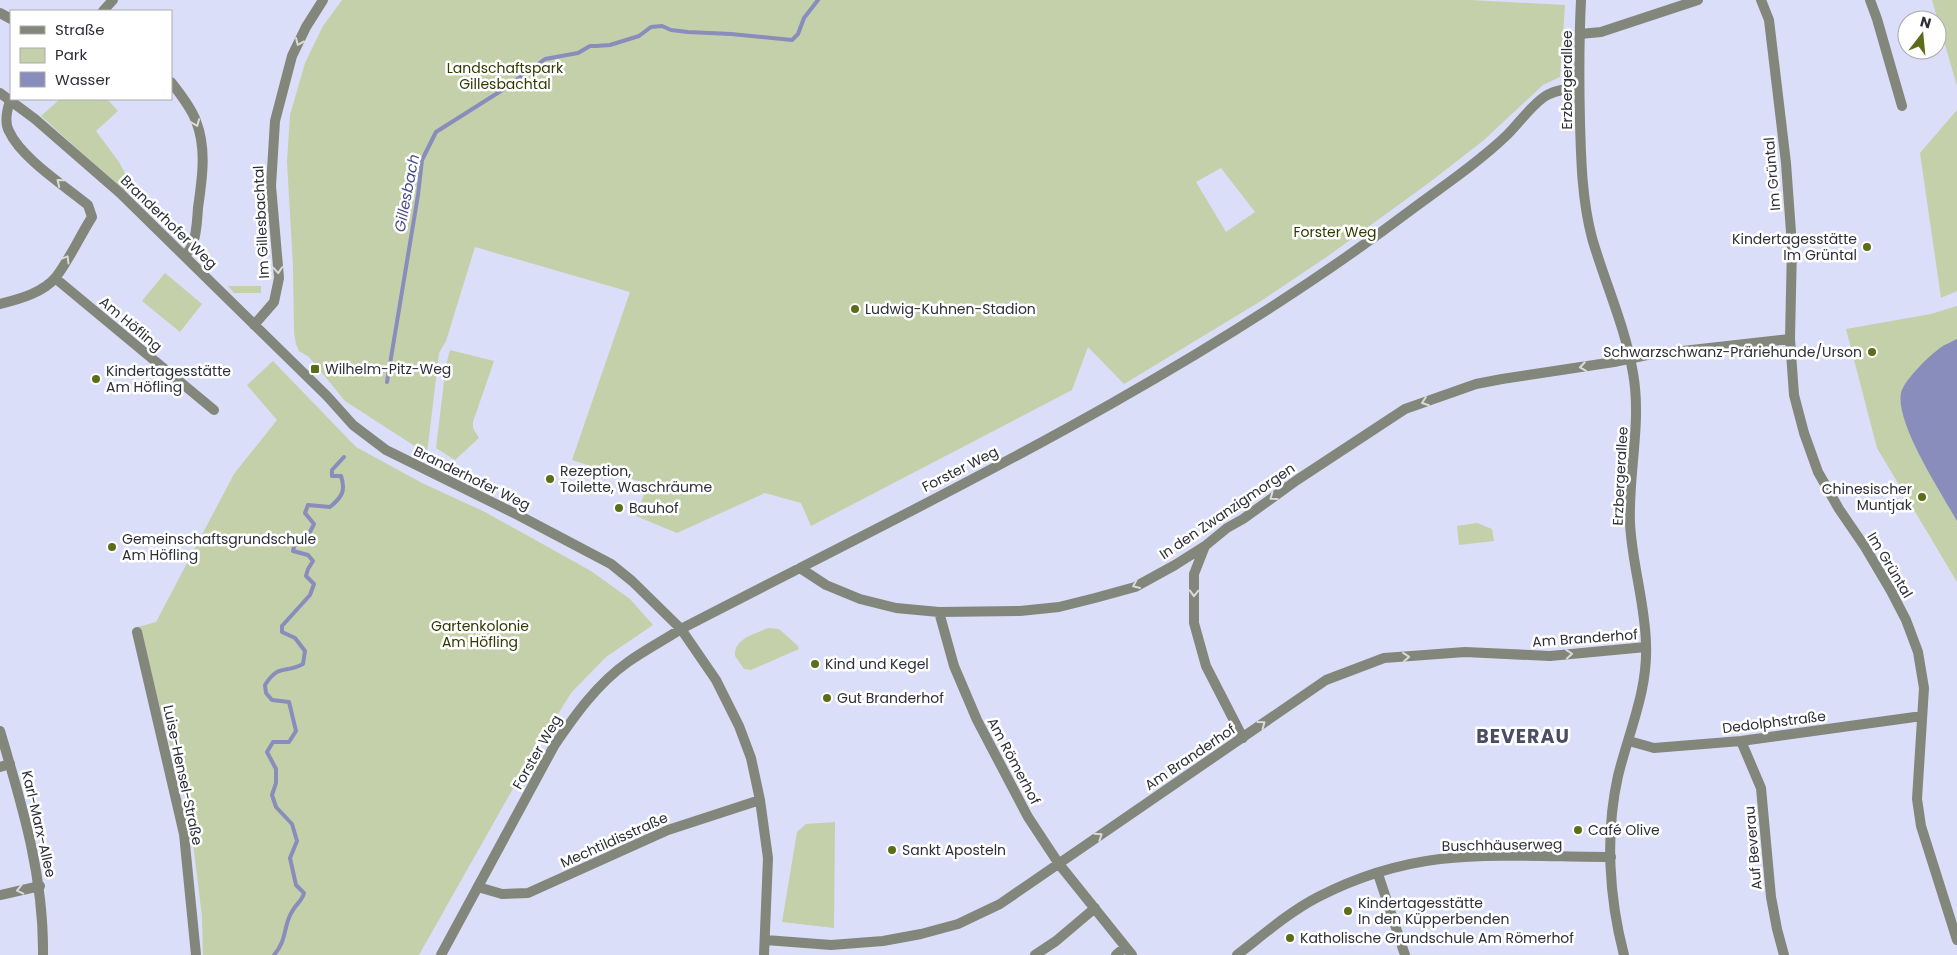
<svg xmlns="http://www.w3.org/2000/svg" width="1957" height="955" font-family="Poppins,sans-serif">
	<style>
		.green { fill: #c4d0a9; fill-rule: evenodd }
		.water { fill: #888dbc }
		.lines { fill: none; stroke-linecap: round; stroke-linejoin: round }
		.stream { stroke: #888dbc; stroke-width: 4 }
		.minor { stroke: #83867b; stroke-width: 10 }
		.tertiary { stroke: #83867b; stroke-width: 10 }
		.oneway { stroke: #dadbd7 }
		.poi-dot { fill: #5b6d19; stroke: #fff; stroke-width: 2 }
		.labels { text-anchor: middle; stroke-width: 5; stroke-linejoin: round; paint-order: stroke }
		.park-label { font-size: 14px; fill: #2f3a00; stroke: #fff }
		.street-label { font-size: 14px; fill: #2d2e38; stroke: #fff }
		.poi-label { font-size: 14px; fill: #2d2e38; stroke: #fff; text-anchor: start }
		.water-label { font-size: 15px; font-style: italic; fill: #494b89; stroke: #fff }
		.district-label { font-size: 19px; font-weight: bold; letter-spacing: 1px; fill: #4b4e63; stroke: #fff }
	</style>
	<rect width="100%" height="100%" fill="#dadef8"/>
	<path class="green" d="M342,0h1128l95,5 -5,72 -17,8 -59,55 -54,42 -102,74 -67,45 -137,83 -36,-37 -16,43 -261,136 -10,-23 -36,-10 -88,40 -41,-17 12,-32 -76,-24 58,-168 -155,-45 -29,94 -7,12 -12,101 -82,-53 -36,-44 -10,-6 -3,-7 -2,-12 -1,-66 -6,-104 3,-47 15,-52 18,-37zM1221,168l34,44 -29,20 -30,-50z
		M1932,0h25v86z
		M60,99h47l11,12 -22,20 23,31 13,25 -6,6 -85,-77z
		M1957,110v181l-16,7 -21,-145z
		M165,273l37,31 -22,28 -38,-31z
		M228,286h33v7h-27z
		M1957,306v276l-80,-134 -31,-119 85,-15z
		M450,350l44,11 -21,61v6l6,10 -24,22 -19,-12 10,-83z
		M273,361l83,86 66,36 63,29 106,59 39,28 23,26 -47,32 -35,36 -43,69 -109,193h-216l-1,-38 -12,-99 -52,-191 18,-5 78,-148 43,-54 -30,-35z
		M1477,523l15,6 2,12 -35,4 -2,-19z
		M768,628l11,1 19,17 1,3 -48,21 -7,-1 -9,-13c-1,-18 20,-22 33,-28z
		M835,822l-1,106 -52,-6 15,-90 9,-8z"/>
	<path class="water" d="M1957,339v182c-15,-27 -62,-98 -56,-128 3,-13 28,-37 39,-45 5,-4 12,-6 17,-9z"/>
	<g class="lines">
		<path class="stream" d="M596,46l14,-1 29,-9 12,-9 11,-1 9,4 17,2 43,2 61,6 6,-6 6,-16 14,-18
			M387,382l31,-187 4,-35 14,-28 68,-43 41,-30 33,-6 12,-7h5
			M274,955c14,-16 9,-31 19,-45 4,-7 9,-9 11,-17l-8,-8 -6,-27 7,-17 -5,-17 -16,-17 -4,-12 4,-12v-14l-9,-17 6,-10h16l7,-11 -7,-29 -17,-2 -6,-7 -1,-8c14,-22 20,-11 38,-21l2,-13 -10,-13 -13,-6v-6l28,-31 4,-11 -8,-8 2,-7 5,-8 -5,-6 -15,-4 2,-8 13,-7 6,-12 -9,-11 3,-8 22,2c12,-10 16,-16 11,-31h-9v-6l12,-13"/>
		<path class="minor" d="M1761,0l8,20 17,143 6,83 -2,93 4,56 10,38 14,39 21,37 26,38 26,44 15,29 12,32 6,36 -7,111 4,27 36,114
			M1870,0l7,19 25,87
			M103,11l10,-11
			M0,13l11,6
			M1580,34l21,-2 97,-32
			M171,82c9,12 20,25 25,39 11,28 6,58 2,87 -1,12 -1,24 -5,35 -1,4 -5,9 -8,13
			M0,93l35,26 85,74 207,203 26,29 33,25 132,65 93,49 21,17 49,48 35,51 23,46 12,32 9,42 8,58 -4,97
			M55,278l159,132
			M0,304c19,-5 43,-11 56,-27 13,-17 24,-41 36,-60l-4,-12c-23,-19 -67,-47 -79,-74 -5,-9 -2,-21 1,-30
			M254,325l20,-23 5,-24 -8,-92 4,-65 17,-65 14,-29 17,-27
			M1205,546l-11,28v49l12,43 37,72
			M800,568l26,17 34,14 36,9 43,4 81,-1 39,-4 36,-9 40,-11 40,-22 30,-19 22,-18 16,-9 54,-39 108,-71 71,-25 26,-5 112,-17 33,-7 143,-16
			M939,612l15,54 23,54 51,97 31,47 73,91
			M137,632l47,202 12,121
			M1629,741l25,7 87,-7 181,-25
			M1741,741l20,47 10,109 6,32 7,26
			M0,767l10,-3
			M1378,874l27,81
			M478,887l24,7 26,-1 140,-63 92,-30
			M0,895l40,-9
			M766,940l65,5 52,-4 38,-7 37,-10 42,-20 326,-224 58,-22 81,-6 85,4 96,-9
			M441,955l113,-209c21,-31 43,-62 74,-84 17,-12 36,-22 53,-33 249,-129 505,-249 730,-419 32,-24 67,-47 96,-75 12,-12 23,-28 37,-38 10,-7 24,-8 35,-10
			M1035,955l21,-14 39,-33
			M1116,955l9,-8
			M1237,955c26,-20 52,-43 81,-58 37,-19 81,-33 122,-38 57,-6 114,-2 171,-2"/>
		<path class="tertiary" d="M1581,0c-2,41 -2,81 -1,122 1,38 2,78 12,116 13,45 33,88 41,135 9,50 -5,100 -3,150 2,41 15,80 16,121 2,47 -17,87 -28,132 -13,58 -9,122 6,179
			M0,731c22,74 44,145 43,224"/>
	</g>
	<defs><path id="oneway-chevron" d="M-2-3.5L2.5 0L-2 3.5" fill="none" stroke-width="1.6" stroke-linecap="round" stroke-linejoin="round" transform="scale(1.25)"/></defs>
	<g class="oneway">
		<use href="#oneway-chevron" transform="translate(299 42) rotate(114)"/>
		<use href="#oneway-chevron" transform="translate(196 123) rotate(69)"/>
		<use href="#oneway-chevron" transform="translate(60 182) rotate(-141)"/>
		<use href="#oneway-chevron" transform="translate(66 259) rotate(-59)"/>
		<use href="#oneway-chevron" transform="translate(278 270) rotate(86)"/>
		<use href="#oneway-chevron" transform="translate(1583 367) rotate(171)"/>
		<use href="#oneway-chevron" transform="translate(1425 402) rotate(160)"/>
		<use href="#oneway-chevron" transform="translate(1273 497) rotate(144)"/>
		<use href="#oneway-chevron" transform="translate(1136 585) rotate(156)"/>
		<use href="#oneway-chevron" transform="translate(1194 593) rotate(91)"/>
		<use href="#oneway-chevron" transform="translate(1569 654) rotate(-5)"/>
		<use href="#oneway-chevron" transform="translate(1406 657) rotate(-5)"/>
		<use href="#oneway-chevron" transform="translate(1262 724) rotate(-36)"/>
		<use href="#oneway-chevron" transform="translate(1099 836) rotate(-34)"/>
		<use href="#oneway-chevron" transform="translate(20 890) rotate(167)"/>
	</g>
	<g class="poi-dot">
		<circle cx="1867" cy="247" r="5"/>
		<circle cx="855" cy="309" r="5"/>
		<circle cx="1872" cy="352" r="5"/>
		<rect x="310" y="364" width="10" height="10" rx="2.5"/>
		<circle cx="96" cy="379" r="5"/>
		<circle cx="550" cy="479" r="5"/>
		<circle cx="1922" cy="497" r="5"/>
		<circle cx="619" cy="508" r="5"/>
		<circle cx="112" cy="547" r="5"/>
		<circle cx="815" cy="664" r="5"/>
		<circle cx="827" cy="698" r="5"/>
		<circle cx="1578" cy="830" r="5"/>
		<circle cx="892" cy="850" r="5"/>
		<circle cx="1348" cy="911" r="5"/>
		<circle cx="1290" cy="938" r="5"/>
	</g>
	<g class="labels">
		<g class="park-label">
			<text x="505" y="73">Landschaftspark<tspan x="505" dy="16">Gillesbachtal</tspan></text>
			<text x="1335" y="237">Forster Weg</text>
			<text x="480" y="631">Gartenkolonie<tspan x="480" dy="16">Am Höfling</tspan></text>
		</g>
		<g class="street-label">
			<text transform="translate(1567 80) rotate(-90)" y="5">Erzbergerallee</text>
			<text transform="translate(1772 174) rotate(-95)" y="5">Im Grüntal</text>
			<text transform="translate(169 222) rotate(44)" y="5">Branderhofer Weg</text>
			<text transform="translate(261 222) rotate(-93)" y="5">Im Gillesbachtal</text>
			<text transform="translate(131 324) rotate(40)" y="5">Am Höfling</text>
			<text transform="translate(960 469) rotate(-27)" y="5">Forster Weg</text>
			<text transform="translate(1620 476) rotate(-87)" y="5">Erzbergerallee</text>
			<text transform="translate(472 478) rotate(26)" y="5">Branderhofer Weg</text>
			<text transform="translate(1227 511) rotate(-34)" y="5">In den Zwanzigmorgen</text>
			<text transform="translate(1890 565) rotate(59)" y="5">Im Grüntal</text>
			<text transform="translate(1585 638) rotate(-4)" y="5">Am Branderhof</text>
			<text transform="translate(1774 722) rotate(-7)" y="5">Dedolphstraße</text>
			<text transform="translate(537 752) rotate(-60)" y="5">Forster Weg</text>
			<text transform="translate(1190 757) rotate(-34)" y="5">Am Branderhof</text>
			<text transform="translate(1014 761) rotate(62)" y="5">Am Römerhof</text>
			<text transform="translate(183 775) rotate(78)" y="5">Luise-Hensel-Straße</text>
			<text transform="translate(39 824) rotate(77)" y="5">Karl-Marx-Allee</text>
			<text transform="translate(614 840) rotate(-24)" y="5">Mechtildisstraße</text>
			<text transform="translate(1502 845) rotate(-1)" y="5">Buschhäuserweg</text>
			<text transform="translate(1753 848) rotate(-95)" y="5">Auf Beverau</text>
		</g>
		<g class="poi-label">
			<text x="1857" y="244" text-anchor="end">Kindertagesstätte<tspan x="1857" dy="16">Im Grüntal</tspan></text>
			<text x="865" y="314">Ludwig-Kuhnen-Stadion</text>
			<text x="1862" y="357" text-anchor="end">Schwarzschwanz-Präriehunde/Urson</text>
			<text x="325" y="374">Wilhelm-Pitz-Weg</text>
			<text x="106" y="376">Kindertagesstätte<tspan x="106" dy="16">Am Höfling</tspan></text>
			<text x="560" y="476">Rezeption,<tspan x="560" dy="16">Toilette, Waschräume</tspan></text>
			<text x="1912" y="494" text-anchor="end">Chinesischer<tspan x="1912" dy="16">Muntjak</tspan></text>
			<text x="629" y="513">Bauhof</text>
			<text x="122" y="544">Gemeinschaftsgrundschule<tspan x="122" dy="16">Am Höfling</tspan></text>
			<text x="825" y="669">Kind und Kegel</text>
			<text x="837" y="703">Gut Branderhof</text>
			<text x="1588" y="835">Café Olive</text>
			<text x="902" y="855">Sankt Aposteln</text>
			<text x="1358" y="908">Kindertagesstätte<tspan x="1358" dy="16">In den Küpperbenden</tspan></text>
			<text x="1300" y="943">Katholische Grundschule Am Römerhof</text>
		</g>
		<g class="water-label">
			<text transform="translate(407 193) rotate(-79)" y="5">Gillesbach</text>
		</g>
		<g class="district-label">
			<text x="1523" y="743">BEVERAU</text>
		</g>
	</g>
	<rect x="10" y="10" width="162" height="90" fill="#ffffff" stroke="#ababaf"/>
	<rect x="20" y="26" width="25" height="8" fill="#83867b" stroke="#ababaf"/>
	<text x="55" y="35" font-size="15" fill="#2d2e38">Straße</text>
	<rect x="20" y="48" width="25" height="15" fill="#c4d0a9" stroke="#ababaf"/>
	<text x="55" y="60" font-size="15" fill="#2d2e38">Park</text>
	<rect x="20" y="72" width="25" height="15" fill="#888dbc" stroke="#ababaf"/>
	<text x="55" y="85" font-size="15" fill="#2d2e38">Wasser</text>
	<g transform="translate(1922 35) rotate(16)"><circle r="24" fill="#ffffff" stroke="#ababaf"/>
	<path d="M0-4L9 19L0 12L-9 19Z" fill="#5b6d19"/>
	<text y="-8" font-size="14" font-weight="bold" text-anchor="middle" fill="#2d2e38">N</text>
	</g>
</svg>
